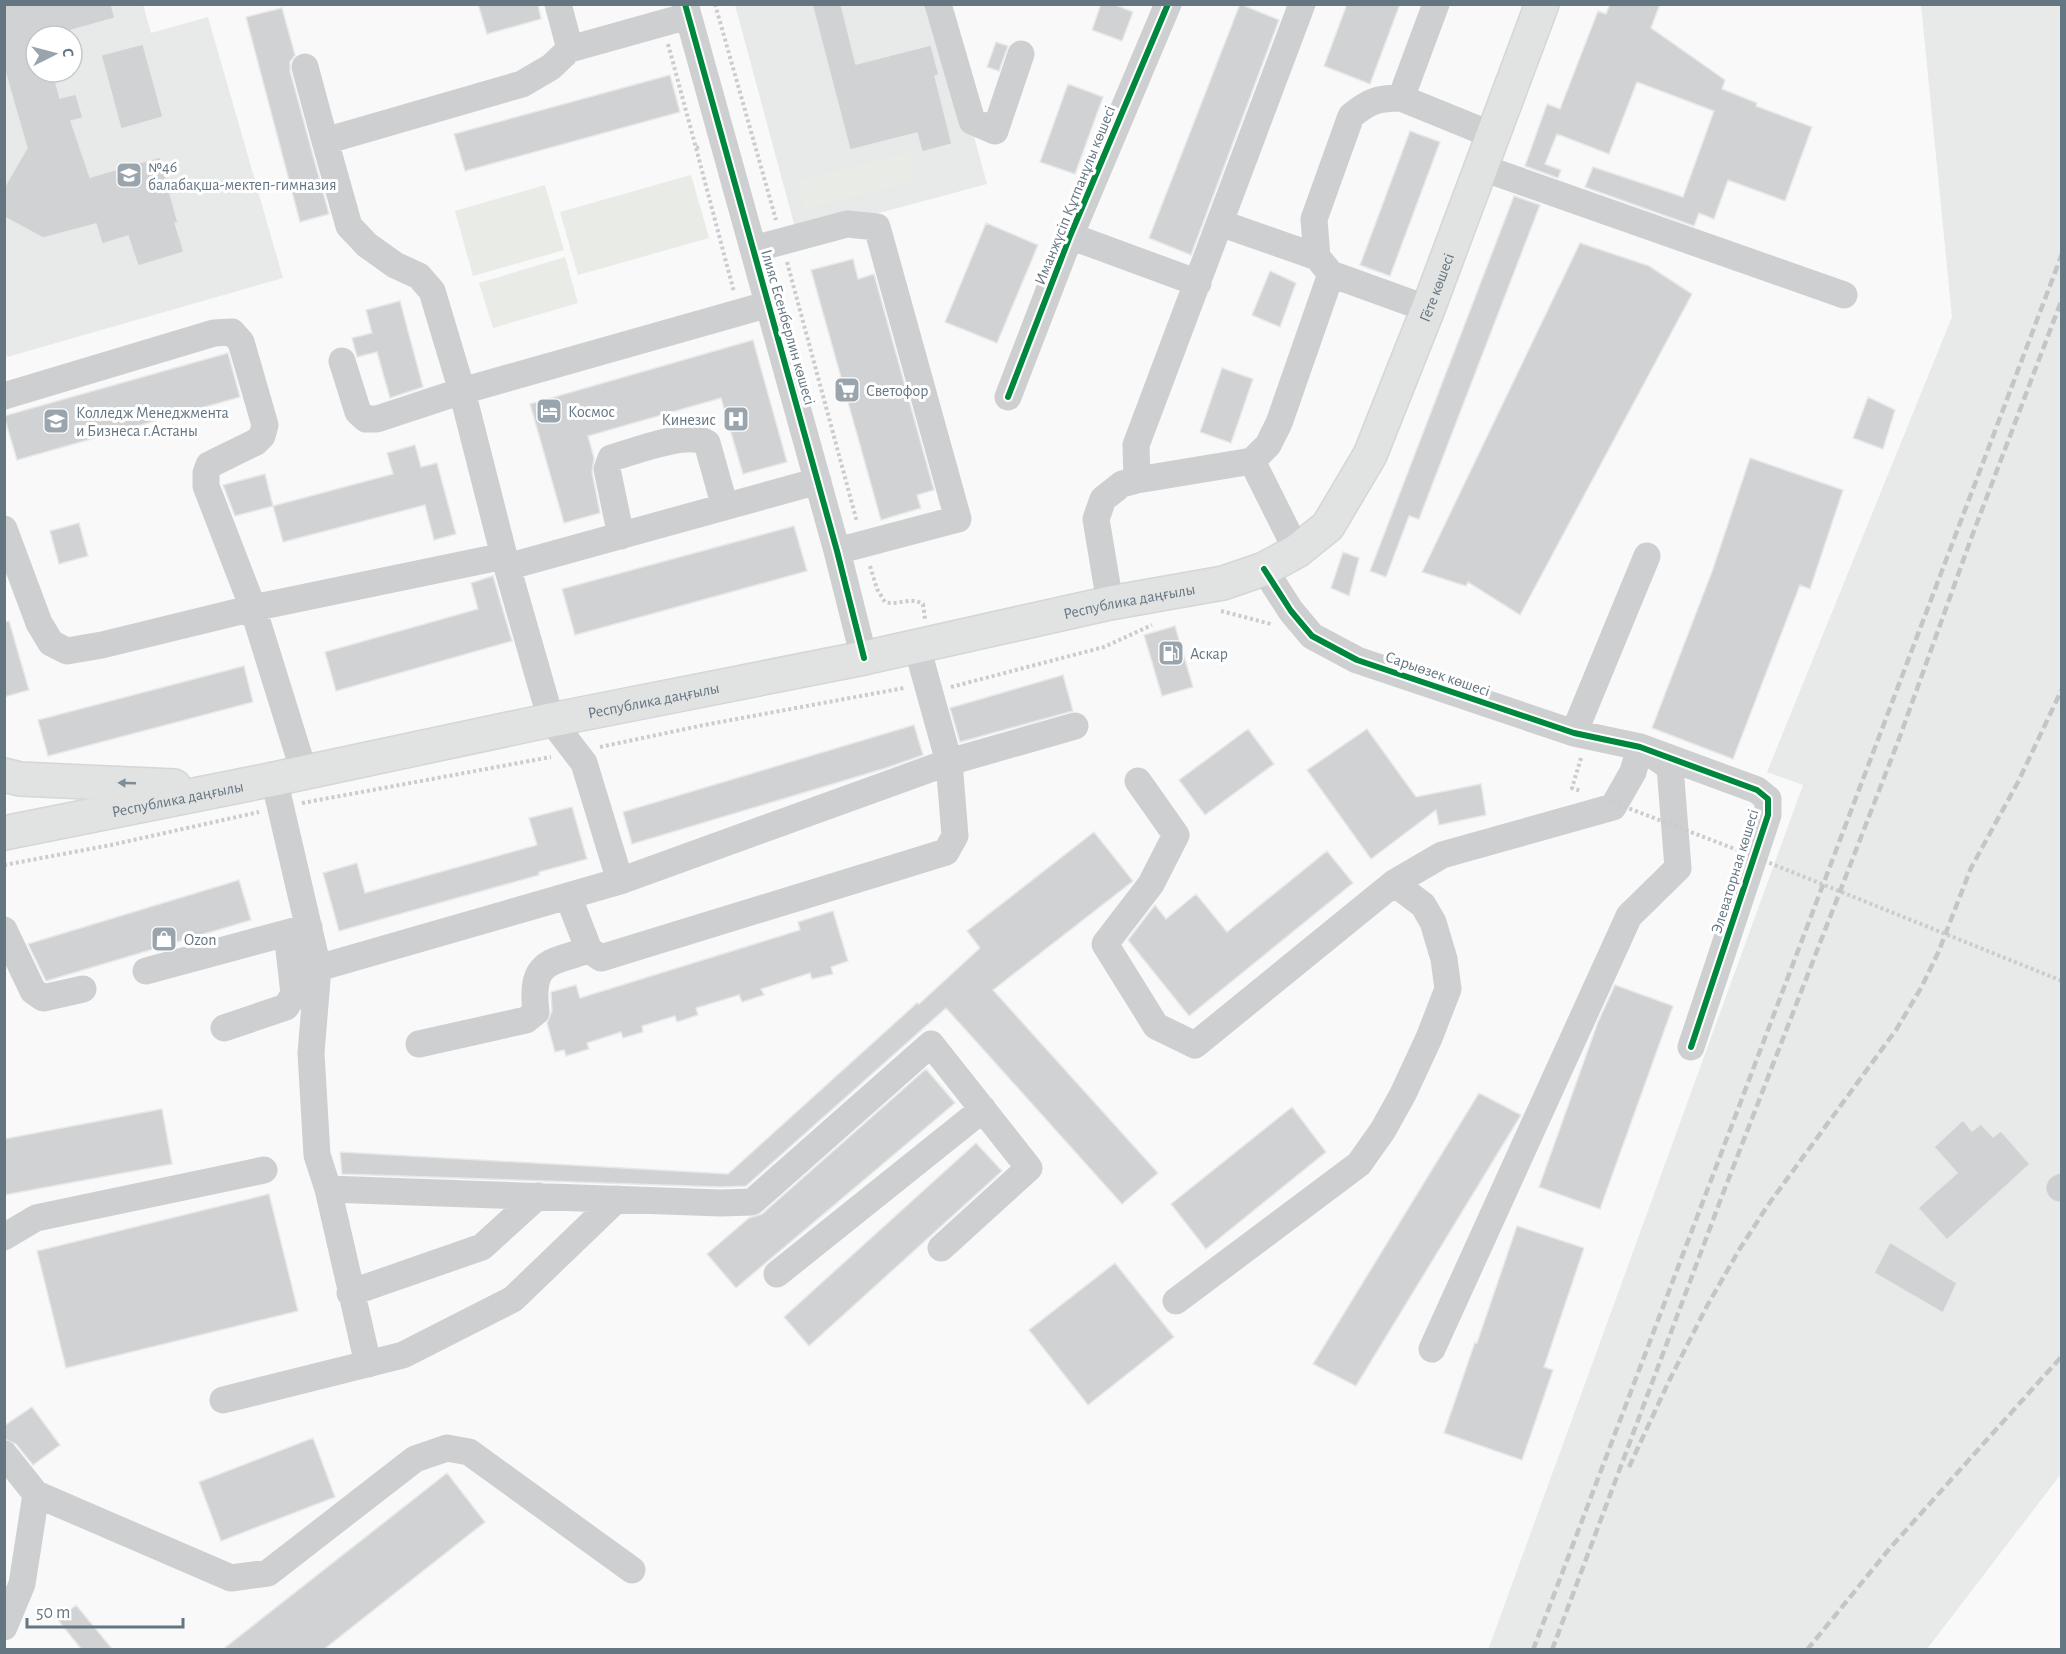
<svg xmlns="http://www.w3.org/2000/svg" width="2066" height="1654" font-family="'Alegreya Sans',sans-serif">
	<style>
		.built { fill: #e8e9e9; fill-rule: evenodd }
		.green { fill: #e8ebe6 }
		.building { fill: #d0d2d3; stroke: #e8e8e8; stroke-width: 1.5 }
		.lines { fill: none; stroke-linecap: round; stroke-linejoin: round }
		.major-casing { stroke: #d5d6d7; stroke-width: 36 }
		.path { stroke: #cbcccd; stroke-width: 4; stroke-dasharray: 3 3; stroke-linecap: butt }
		.minor { stroke: #cecfd0; stroke-width: 27 }
		.major { stroke: #e1e2e2; stroke-width: 33 }
		.rail { stroke: #c3c5c6; stroke-width: 4.5; stroke-dasharray: 9 4.5; stroke-linecap: butt }
		.path-bridge { stroke: #cbcccd; stroke-width: 4; stroke-dasharray: 3 3; stroke-linecap: butt }
		.cycleway-casing { stroke: #fff; stroke-width: 10 }
		.cycleway { stroke: #00873e; stroke-width: 6 }
		.oneway { fill: #7e8c96 }
		.labels { text-anchor: middle; stroke-width: 6; stroke-linejoin: round; paint-order: stroke }
		.poi-label { font-size: 16px; fill: #657683; stroke: #fff; text-anchor: start }
		.street-label { font-size: 16px; fill: #657683; stroke: #fff }
	</style>
	<rect width="100%" height="100%" fill="#f9f9f9"/>
	<path class="built" d="M4,5h139l8,28 57,-16 75,261 -276,79 -3,-9zM36,36h36v36h-36z
		M735,5h203l49,179 -190,51z
		M1921,5h140v1469l-134,175 -439,1 315,-865 -36,-13 185,-455z"/>
	<path class="green" d="M909,152l8,29 -112,29 -8,-29z
		M691,175l18,63 -131,37 -18,-63z
		M545,185l19,65 -91,26 -18,-65z
		M565,257l13,46 -85,25 -14,-45z"/>
	<path class="building" d="M4,4h107l4,14 -64,18h-15v36h17l7,26 16,-4 7,24 -12,3 19,56 70,-20 18,66h-3l9,29 -46,14 -10,-30 -26,8 -6,-20 -53,14 -39,-21v-29l23,-40 -23,-80z
		M478,4h60l3,15 -54,15z
		M812,4h29l15,60 75,-19 8,30 -4,1 17,68 -30,8 -5,-19 -67,17z
		M1101,4h12l20,8 -11,29 -30,-11z
		M1240,4l39,16 -88,235 -42,-17z
		M1347,4h53l-30,80 -46,-18z
		M1610,4h50l-9,24 74,52 -3,9 35,14 -1,3 56,21 -27,74 -57,-21 -14,39 -15,-6 -5,13 -109,-39 8,-20 90,30 31,-86 -77,-29 -28,72 -52,-20 -12,30 16,6 -3,8 -33,-12 22,-62 13,5 38,-98 8,3z
		M282,8l13,47 -5,7v9l39,143 -29,8 -54,-205z
		M996,42l12,4 -9,25 -12,-4z
		M143,44l20,73 -42,12 -20,-74z
		M670,75l10,37 -215,59 -11,-37z
		M1068,84l35,13 -28,77 -35,-12z
		M1410,131l30,11 -50,134 -30,-11z
		M1514,196l26,9 -121,314 -10,-3 -23,61 -16,-6z
		M986,223l52,22 -41,98 -52,-21z
		M1580,243l69,23 43,28 -172,321 -52,-33 -2,4 -44,-14z
		M853,259l5,20 16,-5 60,216 -17,5 4,13 -40,12 -70,-250z
		M1270,271l26,12 -16,44 -28,-12z
		M400,301l23,86 -33,11 -13,-46 -20,5 -5,-19 20,-5 -6,-23z
		M753,340l34,122 -44,12 -22,-76 -133,38 6,22 -2,14 8,41 -36,10 -34,-119z
		M228,353l12,44 -223,63 -13,-44z
		M1222,368l31,11 -22,64 -31,-11z
		M1868,397l27,13 -12,39 -30,-11z
		M415,445l6,22 16,-4 19,71 -22,6 -9,-35 -142,37 -10,-36 120,-32 -6,-21z
		M1750,458l93,32 -33,99 -10,-4 -67,174 -81,-31 61,-159z
		M265,474l8,32 -38,10 -12,-31z
		M79,523l9,33 -29,8 -9,-33z
		M794,526l13,45 -232,64 -13,-46z
		M1343,552l16,6 -10,38 -18,-8z
		M493,576l19,65 -176,50 -11,-39 153,-43 -7,-26z
		M9,621l20,69 -25,7v-75z
		M1175,626l18,61 -31,9 -18,-61z
		M244,666l9,36 -205,54 -10,-36z
		M1063,675l10,36 -113,31 -10,-34z
		M914,725l9,30 -37,13 -254,76 -9,-32z
		M1248,729l26,35 -69,51 -26,-35z
		M1367,729l49,68 65,-13 5,31 -47,10 -3,-15 -65,49 -64,-89z
		M572,807l15,52 -48,13v3l-200,56 -16,-58 34,-10 8,30 172,-48 -8,-27z
		M1094,832l39,49 -140,109 165,183 -36,31 -176,-196 -200,178 -25,1 -379,-13 -2,-22 388,22 189,-171 2,1 61,-56 -13,-17z
		M1327,851l26,32 -164,133 -61,-76 27,-35 11,14 30,-25 31,38z
		M239,880l12,40 -205,61 -18,-37z
		M833,911l15,50 -17,6 2,7 -21,5 -2,-6 -49,16 3,6 -22,7 -3,-7 -43,13 2,7 -21,7 -2,-6 -33,10 1,6 -20,6 -2,-6 -34,11 2,6 -23,7 -2,-6 -9,2 -8,-29 5,-12 -1,-19 25,-7 4,13 220,-68 -2,-8z
		M1615,985l58,21 -73,203 -61,-22 59,-165z
		M926,1069l29,34 -219,185 -29,-34 42,-36 13,-4z
		M1479,1093l42,22 -165,271 -43,-22z
		M1292,1107l34,45 -120,97 -35,-45z
		M162,1109l10,55 -168,31v-56z
		M1963,1120l9,11 9,-7 12,13 8,-6 29,33 -83,76 -29,-32 39,-35 -23,-26z
		M976,1143l26,28 -193,175 -25,-29z
		M269,1194l29,117 -232,57 -29,-117z
		M1517,1226l67,22 -40,119 9,3 -31,90 -78,-27 31,-91 2,1z
		M1890,1242l67,41 -14,30 -69,-40z
		M1115,1263l59,74 -86,68 -59,-75z
		M32,1407l28,38 -27,20 -17,-21 -12,-5v-13z
		M313,1438l22,59 -114,44 -22,-59z
		M447,1473l38,49 -162,128h-101z
		M76,1605l37,45h-31l-24,-30z"/>
	<g class="lines">
		<g class="major-casing">
			<g id="major">
				<path d="M4,775l16,4 154,7"/>
				<path id="s1" d="M4,833l270,-54 277,-59 313,-62 246,-55 113,-20 41,-14 33,-18 31,-25 42,-71 58,-146 114,-305"/>
			</g>
		</g>
		<path class="path" d="M715,4l61,216
			M668,44l28,104 5,-2
			M696,148l38,144
			M787,262l70,260
			M870,566l7,23 8,13c13,4 25,-6 38,2l2,15
			M1221,611l50,13
			M951,687l153,-40 48,-22
			M600,747l104,-22 200,-37
			M1581,758l-9,30 9,3
			M302,803l249,-46
			M4,865l107,-20 148,-33"/>
		<path class="minor" d="M558,4l12,45
			M685,4l152,547 27,107
			M938,4l34,117 23,10 26,-77
			M305,67l20,74
			M1401,98l91,37
			M1480,167l364,128
			M1220,223l97,34
			M1070,236l128,47
			M754,249l93,-25 30,3 81,292 -121,32
			M1331,274l97,35
			M342,361l16,51 8,7h11l85,-28 -30,-100 -13,-15 -24,-11 -28,-20 -18,-19 -24,-85 197,-57 29,-17 19,-18 118,-33
			M4,396l210,-63 18,-1 9,10 24,83 -3,11 -6,6 -47,23 -3,8v13l47,122 251,-52 47,164 33,43 36,118
			M1008,397l62,-161 98,-232
			M1137,480l115,-19
			M4,529l35,94 12,20 16,8 35,-6 151,-37 51,164
			M621,536l-14,-67 4,-11c23,-6 76,-28 96,-15l18,64
			M1297,551l-45,-90 16,-16 11,-22 52,-149 -14,-17 -3,-38 37,-103c18,-15 27,-18 50,-18l35,-94
			M504,556l-42,-165 307,-87
			M507,567l311,-86
			M1264,569l27,42 21,25 45,24 217,73 66,14 117,43 11,9v16l-77,232
			M1110,603l-14,-84 7,-20 19,-15 15,-4 -1,-35 166,-441
			M1574,733l73,-177
			M274,779l44,189 302,-87 329,-119 126,-36
			M1138,781l38,54 -25,49 -46,60 51,82 39,19 199,-162 48,-28 171,-48 20,-35 7,-25
			M568,896l21,54 12,8 345,-106 9,-16 -6,-74 -32,-115
			M4,930l29,61 10,7 40,-9
			M318,968l-7,85 6,102 11,34 393,14 31,-1 179,-158 98,124 -88,80
			M146,971l163,-44
			M224,1028l62,-21 8,-13 -7,-61
			M419,1044l107,-24 10,-8c-6,-51 12,-49 53,-62
			M2060,1188l2,-1
			M328,1189l40,175
			M4,1237l32,-19 228,-48
			M777,1274l206,-165
			M350,1293l132,-46 56,-51
			M1176,1301l183,-137 24,-34 20,-36 26,-56 19,-49 -4,-30 -11,-37 -10,-17 -29,-22
			M1432,1349l197,-433 49,-48 -8,-101 -19,-13
			M223,1400l180,-45 110,-56 104,-100
			M4,1454l32,40 -14,90 -18,43
			M36,1494l195,84 37,-5 147,-114 32,-11 22,4 163,118"/>
		<use href="#major" class="major"/>
		<path class="rail" d="M1629,1467l41,-88 37,-73 32,-56 29,-45 128,-175 25,-42 17,-35 33,-85 47,-86 44,-93
			M1533,1650l529,-1396
			M1552,1650l170,-454 177,-457 73,-203 90,-237
			M1807,1650l83,-102 172,-192"/>
		<path class="path-bridge" d="M1607,800l128,49 327,132"/>
		<g class="cycleway-casing">
			<path id="cycleway" d="M685,4l152,547 27,107
				M1008,397l62,-161 98,-232
				M1264,569l27,42 21,25 45,24 217,73 66,14 117,43 11,9v16l-77,232"/>
		</g>
		<use href="#cycleway" class="cycleway"/>
	</g>
	<defs><path id="oneway-solid" d="M-6-.8H1V-3.2L6.5 0L1 3.2V.8H-6Z" transform="scale(1.5)"/></defs>
	<use class="oneway" href="#oneway-solid" transform="translate(127 783) rotate(-178)"/>
	<defs>
		<g id="school-square" transform="scale(1.35)"><rect x="-9" y="-9" width="18" height="18" rx="4" fill="#99a4ac" stroke="#fff"/><path d="M0-5L7-2L0 1L-7-2ZM-4 1L0 2.5L4 1V4Q0 6-4 4Z" fill="#fff"/></g>
		<g id="supermarket-square" transform="scale(1.35)"><rect x="-9" y="-9" width="18" height="18" rx="4" fill="#99a4ac" stroke="#fff"/><path d="M-6-5.5h2.5l.6 2H6L4.5 2H-2.5L-4.4-4H-6ZM-1.5 3.2a1.3 1.3 0 1 0 .1 0ZM3 3.2a1.3 1.3 0 1 0 .1 0Z" fill="#fff"/></g>
		<g id="hotel-square" transform="scale(1.35)"><rect x="-9" y="-9" width="18" height="18" rx="4" fill="#99a4ac" stroke="#fff"/><path d="M-6-4.5h1.5V1H6V5H4.5V3h-9V5H-6ZM-4 0a1.8 1.8 0 1 1 3.6 0ZM.5 0V-2.5h3Q6-2.5 6 0Z" fill="#fff"/></g>
		<g id="hospital-square" transform="scale(1.35)"><rect x="-9" y="-9" width="18" height="18" rx="4" fill="#99a4ac" stroke="#fff"/><path d="M-5-5h3v3.5h4V-5h3V5h-3V1.5h-4V5h-3Z" fill="#fff"/></g>
		<g id="fuel-square" transform="scale(1.35)"><rect x="-9" y="-9" width="18" height="18" rx="4" fill="#99a4ac" stroke="#fff"/><path d="M-5.5-6h7V0h2V4h1.3V-2.5L3-4.5l.8-.8L6-3V5H2.5V1h-1V6h-7ZM-4.2-4.7v3.2H.2V-4.7Z" fill="#fff"/></g>
		<g id="shop-square" transform="scale(1.35)"><rect x="-9" y="-9" width="18" height="18" rx="4" fill="#99a4ac" stroke="#fff"/><path d="M-5-2.5h2.3a2.7 3.5 0 0 1 5.4 0H5L5.5 6h-11ZM-1.5-2.5h3a1.5 2.3 0 0 0-3 0Z" fill="#fff"/></g>
	</defs>
	<g fill-rule="evenodd">
		<use href="#school-square" x="129" y="175"/>
		<use href="#supermarket-square" x="847" y="390"/>
		<use href="#hotel-square" x="549" y="411"/>
		<use href="#hospital-square" x="736" y="419"/>
		<use href="#school-square" x="56" y="421"/>
		<use href="#fuel-square" x="1171" y="653"/>
		<use href="#shop-square" x="164" y="939"/>
	</g>
	<g class="labels">
		<g class="poi-label">
			<text x="148" y="172">№46<tspan x="148" dy="18">балабақша-мектеп-гимназия</tspan></text>
			<text x="866" y="396">Светофор</text>
			<text x="568" y="417">Космос</text>
			<text x="76" y="418">Колледж Менеджмента<tspan x="76" dy="18">и Бизнеса г.Астаны</tspan></text>
			<text x="716" y="425" text-anchor="end">Кинезис</text>
			<text x="1190" y="659">Аскар</text>
			<text x="184" y="945">Ozon</text>
		</g>
		<g class="street-label">
			<text transform="translate(1074 195) rotate(-68)" y="6">Иманжүсіп Құтпанұлы көшесі</text>
			<text dy="6" stroke="none"><textPath href="#s1" startOffset="1628">Гёте көшесі</textPath></text>
			<text transform="translate(789 327) rotate(74)" y="6">Ілияс Есенберлин көшесі</text>
			<text dy="6" stroke="none"><textPath href="#s1" startOffset="1149">Республика даңғылы</textPath></text>
			<text transform="translate(1438 673) rotate(19)" y="6">Сарыөзек көшесі</text>
			<text dy="6" stroke="none"><textPath href="#s1" startOffset="663">Республика даңғылы</textPath></text>
			<text dy="6" stroke="none"><textPath href="#s1" startOffset="177">Республика даңғылы</textPath></text>
			<text transform="translate(1734 871) rotate(-73)" y="6">Элеваторная көшесі</text>
		</g>
	</g>
	<rect width="2066" height="1654" fill="none" stroke="#657683" stroke-width="12"/>
	<g transform="translate(54 54) rotate(84)"><circle r="28" fill="#ffffff" stroke="#c1c8cd" stroke-width="1.5"/>
	<path d="M0-4.5L10 22L0 15L-10 22Z" fill="#99a4ac"/>
	<text y="-9" font-size="16" font-weight="bold" text-anchor="middle" fill="#657683">С</text>
	</g>
	<path d="M27 1618v9h156v-9" fill="none" stroke="#657683" stroke-width="3"/>
	<text x="36" y="1618" font-size="18" fill="#657683" stroke="#ffffff" stroke-width="4.5" paint-order="stroke">50 m</text>
</svg>
